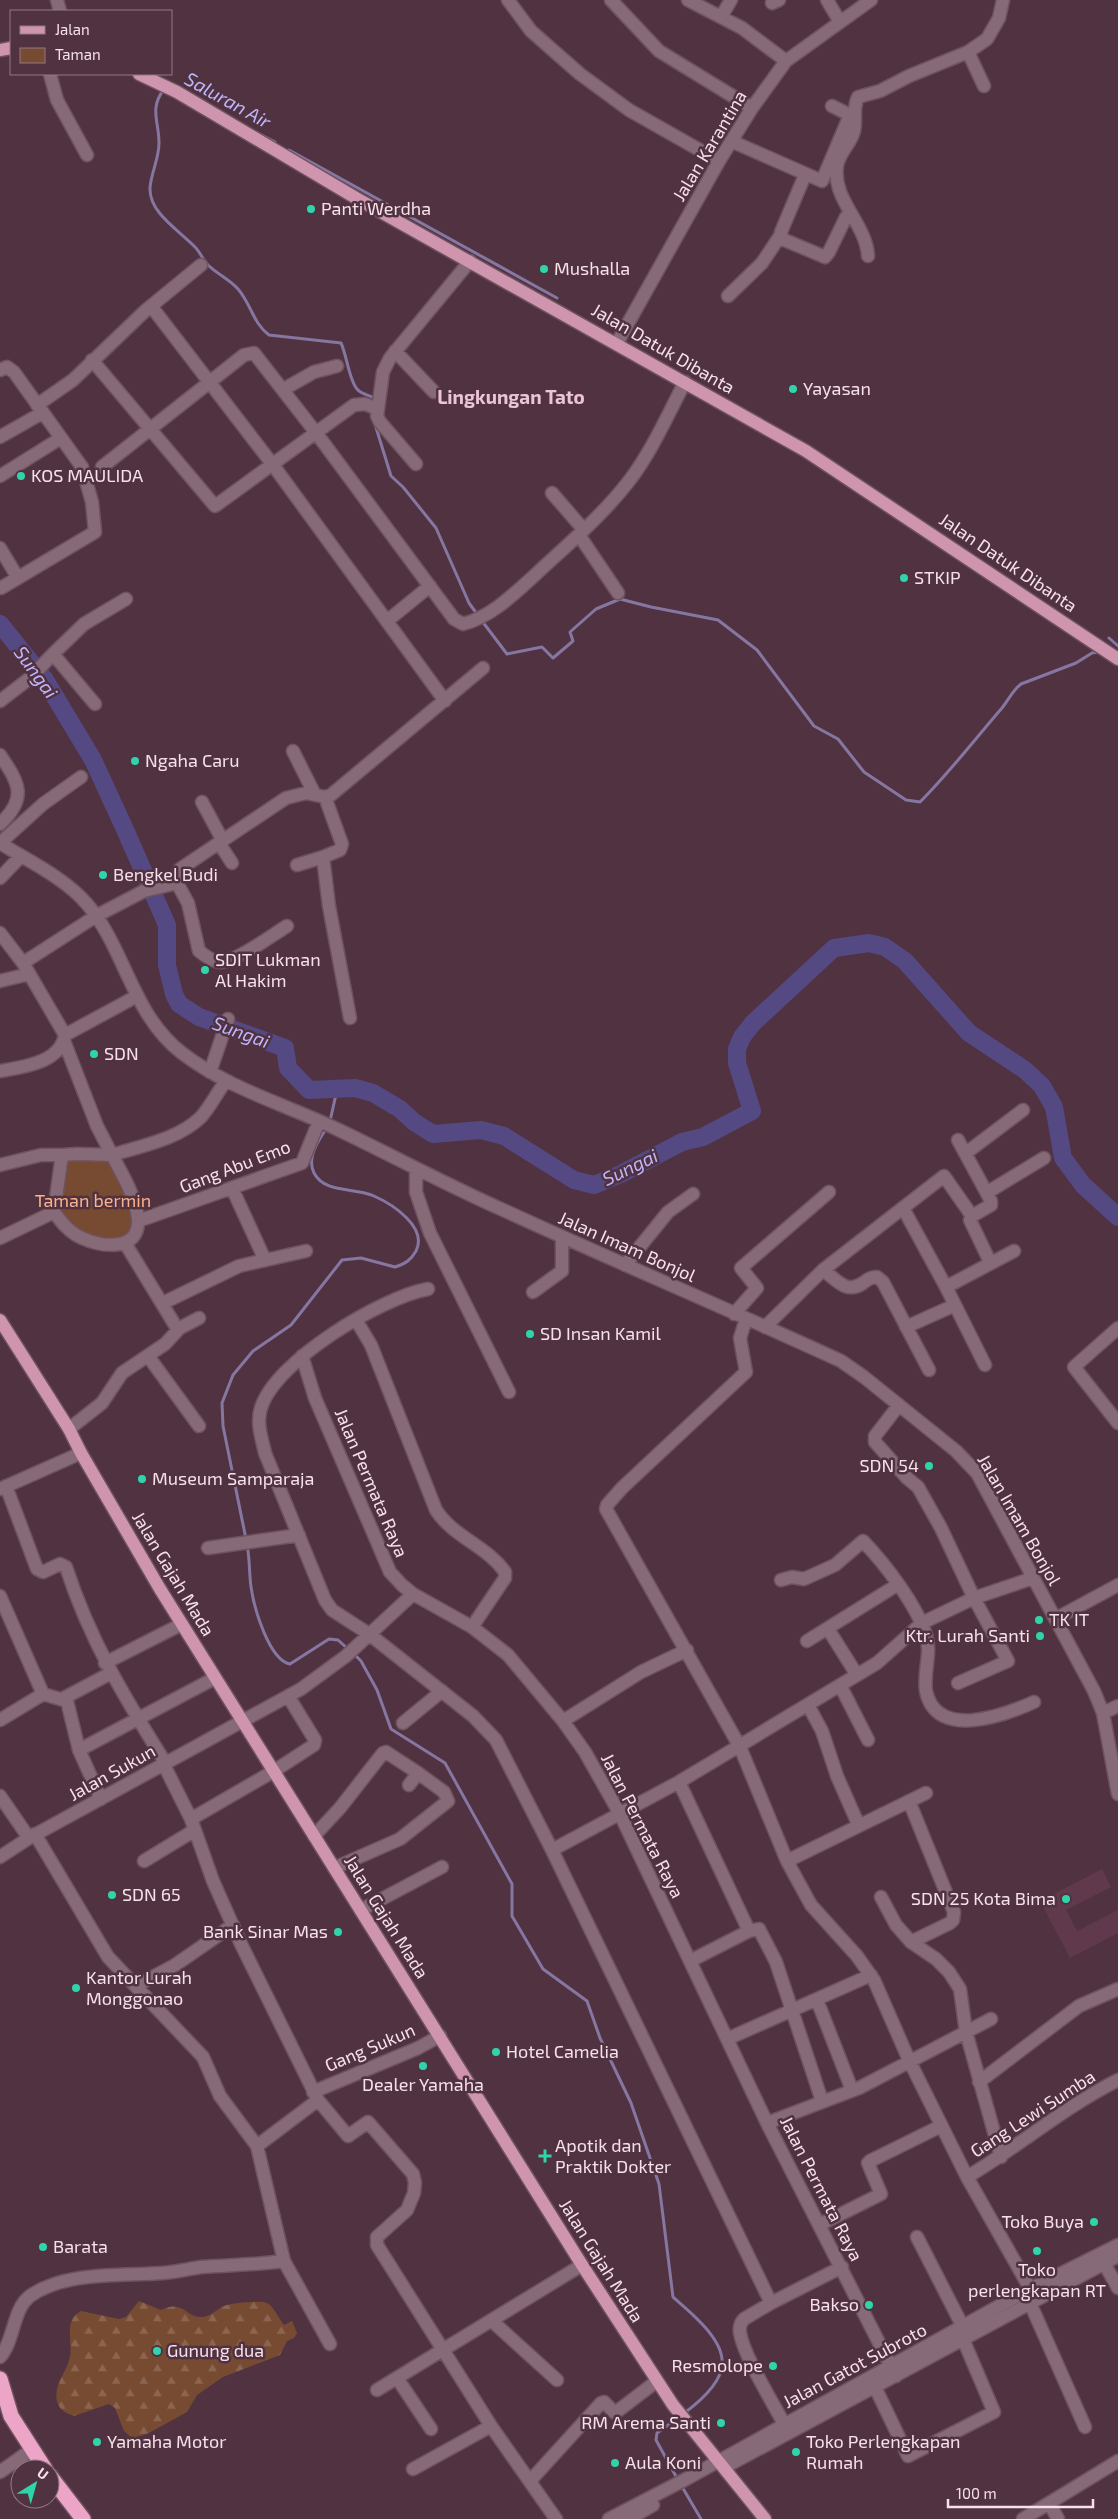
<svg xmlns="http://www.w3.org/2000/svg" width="1118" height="2519" font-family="'Exo 2',sans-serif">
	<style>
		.built { fill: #60394c }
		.forest { fill: url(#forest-firs) }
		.park { fill: #774b32 }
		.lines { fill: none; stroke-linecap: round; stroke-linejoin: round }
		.stream { stroke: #8577a2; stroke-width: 3 }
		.river { stroke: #544983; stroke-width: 18 }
		.minor-casing { stroke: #6f525f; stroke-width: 15 }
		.major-casing { stroke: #6f525f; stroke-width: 15 }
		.highway-casing { stroke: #6f525f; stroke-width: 18 }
		.minor { stroke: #876a77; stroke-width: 12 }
		.major { stroke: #cf95af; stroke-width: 12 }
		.highway { stroke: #eca5c6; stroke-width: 15 }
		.poi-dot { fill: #30d4aa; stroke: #513241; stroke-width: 2 }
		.labels { text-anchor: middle; stroke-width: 5; stroke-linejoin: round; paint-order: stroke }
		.street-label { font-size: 18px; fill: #f6e1ea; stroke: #513241 }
		.poi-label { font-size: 18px; fill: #f6e1ea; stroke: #513241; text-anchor: start }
		.park-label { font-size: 18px; fill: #f9b28b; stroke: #513241 }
		.water-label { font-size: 19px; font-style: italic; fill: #bfb6fb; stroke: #513241 }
		.neighbourhood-label { font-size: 19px; font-weight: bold; fill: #ecc4d5; stroke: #513241 }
	</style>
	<defs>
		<pattern id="forest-firs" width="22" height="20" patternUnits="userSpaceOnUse" patternTransform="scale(1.25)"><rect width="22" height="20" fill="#774b32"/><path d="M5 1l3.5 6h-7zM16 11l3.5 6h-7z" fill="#8b6550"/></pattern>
	</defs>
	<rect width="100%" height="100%" fill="#513241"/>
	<path class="built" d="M1102,1869l9,18 -45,23 11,21 41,-21v23l-48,25 -30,-57z"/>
	<path class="forest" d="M139,2301l22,9c22,-11 25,7 39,7 12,0 15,-7 24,-11 6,-3 38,-6 43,-3 7,4 12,16 17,22l8,-4 5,12 -3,5 -7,3 -7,14 -57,22 -26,18 -10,17 -40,22 -15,4 -8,-7 -9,-23 -6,-4 -35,12c-8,-3 -15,-6 -17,-15 -4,-16 10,-29 13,-44 3,-17 -7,-36 11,-46l38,8 7,-2z"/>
	<path class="park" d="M65,1159l47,1 14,30 9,36 -13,14 -36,-3 -26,-23z"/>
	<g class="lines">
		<path class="stream" d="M164,89c-15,20 -5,32 -5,54 0,16 -8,30 -9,45 -1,25 30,43 45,59 5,5 8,13 13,18 9,9 21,14 30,24 13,15 15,34 31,46l72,8c6,13 8,37 16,46 5,6 13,6 17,9
			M254,131l21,11
			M289,150l268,148
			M374,421l17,55 12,11 33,41 33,75 8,11
			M482,621l25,33 35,-7 11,11 20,-17 -3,-9 26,-23 24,-10 31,8 67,13 39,30 57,76 24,13 26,33 42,28 14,2c30,-30 55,-63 82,-94 7,-9 11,-18 19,-24l55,-21 16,-10 7,-1
			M1109,638l9,8
			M330,1121l7,-31
			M246,1539l-23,-113 -1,-23 11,-28 20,-24 38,-26 51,-65 19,-2 34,9c10,-3 16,-7 21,-16 12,-24 -24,-47 -42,-55 -19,-9 -49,-2 -60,-23 -8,-16 5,-33 13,-46
			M247,1545c3,14 2,28 4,42 3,21 18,73 39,77l39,-25 9,1 11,10
			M354,1654l7,7 16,29 14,39 54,34 67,121v32l31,53 44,32 13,37 31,65 28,81 14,113c16,14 47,39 49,62 3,22 -24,44 -39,55
			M678,2480l-22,-40 1,-7 21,-15
			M681,2485l20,34"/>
		<path class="river" d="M0,624l45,56 48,80 30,65 44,100v40l7,29 5,10 20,13 86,31 3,20 21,22 46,-2 18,5 27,16 14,13 19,12 48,-4 23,6 70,44 20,5 27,-11 61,-32 21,-5 49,-26 -15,-48v-14l5,-12 11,-14 81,-75 35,-5 16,4 20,14 64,72 56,37 17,16 12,21 9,51 20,27 35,32"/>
		<g class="minor-casing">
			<path id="minor" d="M57,0l3,11
				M508,0l23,31 49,43 49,36 90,51
				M611,0l48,51 93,57
				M688,0l54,28 44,33
				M827,0l13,22
				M772,3l7,-3
				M721,17l10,-17
				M968,52l16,34
				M50,74l7,26 30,55
				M731,141l91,40 28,-66 -18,-9
				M805,175l-24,57 1,7 43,18 4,-5 17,-35
				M868,256c-2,-33 -36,-56 -31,-90 2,-14 14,-22 17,-35 3,-12 -2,-21 4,-34l22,-6 29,-15 59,-24 19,-13 12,-21 4,-18
				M728,296l34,-33 18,-27
				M151,306l122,159 172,236
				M617,343l102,-182 33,-53 34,-47 85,-61
				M395,351l39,41
				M92,360l123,146 139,-101 11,-1 13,5 5,-37 7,-14 80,-97
				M0,370l7,-3 7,5 68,95 10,35 3,30 -94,56
				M284,389l30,-17 23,-6
				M37,405l36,-25 72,-69 56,-46
				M378,409l-1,7 3,6 36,42
				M0,437l42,-24
				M102,467l142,-112 10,-2 63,81 137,185 9,5c28,-7 51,-30 72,-49 32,-30 67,-59 94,-94 23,-30 38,-65 56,-99
				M0,476l61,-38
				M552,493l32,37
				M579,535l39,58
				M0,548l18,30
				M387,621l43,-35
				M53,654l31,-30 42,-25
				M0,701l30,-23 23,-24 42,50
				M293,751l22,44
				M0,755c19,28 28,43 0,69
				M325,797l17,47 -2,6 -17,7 6,49 21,112
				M202,802l21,39
				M0,843c28,18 65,35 87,61 38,44 45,111 95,149 48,37 106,52 159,78 54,26 106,54 160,78 113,52 227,100 340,152l23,16 92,74 21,22 117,218 9,22 15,81
				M0,843l43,-39 38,-27
				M219,843l13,20
				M297,865l26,-8
				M0,878l21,-22
				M177,883l11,20 11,48c5,4 14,11 21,11 15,1 52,-27 67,-36
				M0,933l23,30 42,72
				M23,963l73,-47 48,-25 33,-8 2,-13 4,-3 103,-69 20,-5 19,4 6,-2 152,-127
				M0,981l29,-7
				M64,1041l33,85 15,29c29,-9 67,-16 89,-38 9,-10 16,-24 24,-35
				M0,1071c23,-4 60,-8 65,-36l72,-39
				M210,1072l18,-53
				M958,1140l33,61v4l-19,11 -2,4 20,42
				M966,1153l57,-43
				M77,1154l35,1c10,19 24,42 26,64 2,33 -36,28 -56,19 -12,-5 -20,-15 -28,-26l8,-57z
				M0,1165l41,-10h21
				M416,1169v23l14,41 79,159
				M232,1188l33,72
				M988,1192l56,-34
				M903,1208l43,79 39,78
				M138,1221l164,-58 17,-42
				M0,1238l54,-26
				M625,1265l43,-53 25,-18
				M823,1270l121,-94 28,40
				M946,1287l68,-36
				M428,1289c-46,8 -153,72 -167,119 -5,15 1,31 4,45l60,147 7,10 37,24 104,82 23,24 56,110 219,453 71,-36
				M533,1292l29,-21v-34
				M163,1303l76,-37 67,-15
				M734,1314l23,-26 -16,-20 88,-76
				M746,1319l-6,19 6,34 -124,116 -15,17 -1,4 134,238 47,114 24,44 46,51 17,24 35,80 58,117 69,122
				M356,1320l15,25 65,165c17,27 51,36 69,62v6l-33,49
				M765,1327l58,-57c13,9 23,25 40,13 5,-4 8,-6 14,-6l6,5 46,88
				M906,1327l49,-22
				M1118,1328l-44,39 44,56
				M178,1329l21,-11
				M148,1356l51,70
				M302,1356l13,42 75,174 12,13 11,9 59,33 36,28 55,66 22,31 35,62 147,309 129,253
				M899,1405l-24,31v6l32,36 11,9 23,41 33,70 34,63 -50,22
				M69,1429l33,-26 20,-30 43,-29 13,-14 -53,-87
				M6,1486l31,83 6,3 17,-8 6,3c24,74 59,131 100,197
				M0,1489l81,-36
				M208,1548l91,-13
				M781,1580l11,-3 12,2 31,-14 28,-24c22,23 53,63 63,94 6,19 -3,36 0,56 10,50 79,24 108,11
				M0,1596l43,98 24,7 12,49 22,49
				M1055,1619l63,-34
				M828,1629l29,46
				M807,1641l90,-56
				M105,1663l77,-39
				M840,1685l28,55
				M62,1699l49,-26
				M808,1705l14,26 15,45 22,50
				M1103,1713l15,-7
				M0,1720l43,-26
				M563,1721l78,-49 46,-22
				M403,1723l39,-32
				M79,1750l136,-72
				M164,1765l27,54 22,62 28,63 77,156 -61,46
				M679,1782l70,149 -59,30
				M0,1796l29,42
				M909,1801l45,111 -1,8 -3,3 -39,19
				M191,1819l83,-48 40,-26 1,-5 -27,-44
				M314,1836l26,-28 43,-55 3,-1 32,21
				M552,1850l127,-68 198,-119 45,-40 52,-25 59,-20
				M0,1857l29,-19 272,-149 45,-33 67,-62
				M144,1861l51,-31
				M787,1861l139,-68
				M334,1868l66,-29 48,-38 -4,-9 -26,-19 -9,12
				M881,1897l15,28 15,17 25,17 13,13 11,17 6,43 35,125
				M361,1910l81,-43
				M749,1931l10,-2 17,33 46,139
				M136,1986l39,-21 58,-40
				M817,2000l35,90
				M727,2039l144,-64
				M979,2082l100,-76 39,-17
				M313,2092l105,-44 22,-12
				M318,2100l30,36 20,-14 45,52 2,9 -1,10 -7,17 -30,27v8l114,181 65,93
				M767,2123l92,-35 132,-69
				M967,2177c51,-30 97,-70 151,-97
				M819,2225l62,-31 -13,-31 2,-2 71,-35
				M917,2237l46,90
				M284,2261l46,83
				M1104,2263l14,25
				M771,2303l-27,16c-4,4 -5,8 -4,14 4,23 32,68 44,91
				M1030,2303l55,124
				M492,2321l65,59
				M0,2357c15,-17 12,-47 30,-61 35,-25 92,-20 133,-23 13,-1 25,-4 38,-6 28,-2 55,-2 83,-6l-27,-115 -37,-50 -17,-39 -95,-100 -73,-123
				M397,2378l34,51
				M875,2387l33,69 86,-44 -31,-73
				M377,2390l205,-125
				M725,2467l393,-211
				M413,2469l78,-43
				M0,2472l27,-19
				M530,2481l71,-78 3,-1 11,11 42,-32
				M1049,2503l9,16
				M609,2519l79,-41 342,-189 88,-44
				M629,2519l24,-14
				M1023,2519l95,-58"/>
		</g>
		<g class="major-casing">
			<path id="major" d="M0,50l11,-2
				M139,74l38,18 179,106 450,253 312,208
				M0,1320l69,109 12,24 79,136 422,676 91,140 92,114"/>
		</g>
		<g class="highway-casing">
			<path id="highway" d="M0,2379l11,37 34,53
				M50,2476l33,43"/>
		</g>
		<use href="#minor" class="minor"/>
		<use href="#major" class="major"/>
		<use href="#highway" class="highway"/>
	</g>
	<g class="poi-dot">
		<circle cx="311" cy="209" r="5"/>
		<circle cx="544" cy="269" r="5"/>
		<circle cx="793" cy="389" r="5"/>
		<circle cx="21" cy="476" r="5"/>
		<circle cx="904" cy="578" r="5"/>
		<circle cx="135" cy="761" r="5"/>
		<circle cx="103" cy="875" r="5"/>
		<circle cx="205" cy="970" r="5"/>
		<circle cx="94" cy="1054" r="5"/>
		<circle cx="530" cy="1334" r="5"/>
		<circle cx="929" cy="1466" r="5"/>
		<circle cx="142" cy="1479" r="5"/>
		<circle cx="1039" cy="1620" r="5"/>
		<circle cx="1040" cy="1636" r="5"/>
		<circle cx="112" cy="1895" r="5"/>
		<circle cx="1066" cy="1899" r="5"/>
		<circle cx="338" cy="1932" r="5"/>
		<circle cx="76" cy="1988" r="5"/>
		<circle cx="496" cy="2052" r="5"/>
		<circle cx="423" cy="2066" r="5"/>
		<path d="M542.5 2148.5h5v5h5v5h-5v5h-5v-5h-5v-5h5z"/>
		<circle cx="1094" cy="2222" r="5"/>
		<circle cx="43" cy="2247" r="5"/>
		<circle cx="1037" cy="2251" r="5"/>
		<circle cx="869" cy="2305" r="5"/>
		<circle cx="157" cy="2351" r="5"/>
		<circle cx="773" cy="2366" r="5"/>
		<circle cx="721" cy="2423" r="5"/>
		<circle cx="97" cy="2442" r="5"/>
		<circle cx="796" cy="2452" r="5"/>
		<circle cx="615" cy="2463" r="5"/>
	</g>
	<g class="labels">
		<g class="street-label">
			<text transform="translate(710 146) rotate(-59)" y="6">Jalan Karantina</text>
			<text transform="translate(663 349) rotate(30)" y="6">Jalan Datuk Dibanta</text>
			<text transform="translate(1008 563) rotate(34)" y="6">Jalan Datuk Dibanta</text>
			<text transform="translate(235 1167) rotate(-21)" y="6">Gang Abu Emo</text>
			<text transform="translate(627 1247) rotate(24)" y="6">Jalan Imam Bonjol</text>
			<text transform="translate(371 1483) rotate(67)" y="6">Jalan Permata Raya</text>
			<text transform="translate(1019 1520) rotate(60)" y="6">Jalan Imam Bonjol</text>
			<text transform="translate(173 1574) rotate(59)" y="6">Jalan Gajah Mada</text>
			<text transform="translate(112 1773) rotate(-29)" y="6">Jalan Sukun</text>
			<text transform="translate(642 1826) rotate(63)" y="6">Jalan Permata Raya</text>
			<text transform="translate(386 1917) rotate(58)" y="6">Jalan Gajah Mada</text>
			<text transform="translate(370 2048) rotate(-23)" y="6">Gang Sukun</text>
			<text transform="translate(1033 2114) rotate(-33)" y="6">Gang Lewi Sumba</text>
			<text transform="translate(821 2189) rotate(63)" y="6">Jalan Permata Raya</text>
			<text transform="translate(601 2261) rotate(58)" y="6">Jalan Gajah Mada</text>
			<text transform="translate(855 2366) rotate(-28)" y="6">Jalan Gatot Subroto</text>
		</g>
		<g class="poi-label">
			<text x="321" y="215">Panti Werdha</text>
			<text x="554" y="275">Mushalla</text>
			<text x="803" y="395">Yayasan</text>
			<text x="31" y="482">KOS MAULIDA</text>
			<text x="914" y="584">STKIP</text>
			<text x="145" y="767">Ngaha Caru</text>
			<text x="113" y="881">Bengkel Budi</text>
			<text x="215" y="966">SDIT Lukman<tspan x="215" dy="21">Al Hakim</tspan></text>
			<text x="104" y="1060">SDN</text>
			<text x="540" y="1340">SD Insan Kamil</text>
			<text x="919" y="1472" text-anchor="end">SDN 54</text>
			<text x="152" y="1485">Museum Samparaja</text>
			<text x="1049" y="1626">TK IT</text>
			<text x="1030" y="1642" text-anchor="end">Ktr. Lurah Santi</text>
			<text x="122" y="1901">SDN 65</text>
			<text x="1056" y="1905" text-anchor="end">SDN 25 Kota Bima</text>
			<text x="328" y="1938" text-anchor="end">Bank Sinar Mas</text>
			<text x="86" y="1984">Kantor Lurah<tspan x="86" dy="21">Monggonao</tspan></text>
			<text x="506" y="2058">Hotel Camelia</text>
			<text x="423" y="2091" text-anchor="middle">Dealer Yamaha</text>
			<text x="555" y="2152">Apotik dan<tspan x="555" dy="21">Praktik Dokter</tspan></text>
			<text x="1084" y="2228" text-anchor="end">Toko Buya</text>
			<text x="53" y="2253">Barata</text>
			<text x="1037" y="2276" text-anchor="middle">Toko<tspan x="1037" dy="21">perlengkapan RT</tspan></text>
			<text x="859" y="2311" text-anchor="end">Bakso</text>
			<text x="167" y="2357">Gunung dua</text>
			<text x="763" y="2372" text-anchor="end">Resmolope</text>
			<text x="711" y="2429" text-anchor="end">RM Arema Santi</text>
			<text x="107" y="2448">Yamaha Motor</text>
			<text x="806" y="2448">Toko Perlengkapan<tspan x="806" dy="21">Rumah</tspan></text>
			<text x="625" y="2469">Aula Koni</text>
		</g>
		<g class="park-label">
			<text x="93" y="1207">Taman bermin</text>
		</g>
		<g class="water-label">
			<text transform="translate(228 100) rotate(29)" y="7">Saluran Air</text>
			<text transform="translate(36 672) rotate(54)" y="7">Sungai</text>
			<text transform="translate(241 1032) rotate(20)" y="7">Sungai</text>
			<text transform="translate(630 1167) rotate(-26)" y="7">Sungai</text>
		</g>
		<g class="neighbourhood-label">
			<text x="511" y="404">Lingkungan Tato</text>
		</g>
	</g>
	<rect x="10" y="10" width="162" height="65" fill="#513241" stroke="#937885"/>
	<rect x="20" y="26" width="25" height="8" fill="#cf95af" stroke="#937885"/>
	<text x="55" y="35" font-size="15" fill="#f6e1ea">Jalan</text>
	<rect x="20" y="48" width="25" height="15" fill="#774b32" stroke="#937885"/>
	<text x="55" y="60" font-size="15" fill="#f6e1ea">Taman</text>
	<g transform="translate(35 2484) rotate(37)"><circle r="24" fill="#513241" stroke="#937885"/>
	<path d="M0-4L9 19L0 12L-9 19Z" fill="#30d4aa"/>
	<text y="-8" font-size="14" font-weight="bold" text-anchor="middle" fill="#f6e1ea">U</text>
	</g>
	<path d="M948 2499v8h145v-8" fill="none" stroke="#f6e1ea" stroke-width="2.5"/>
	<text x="956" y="2499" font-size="15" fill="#f6e1ea" stroke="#513241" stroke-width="4" paint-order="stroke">100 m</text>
</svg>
